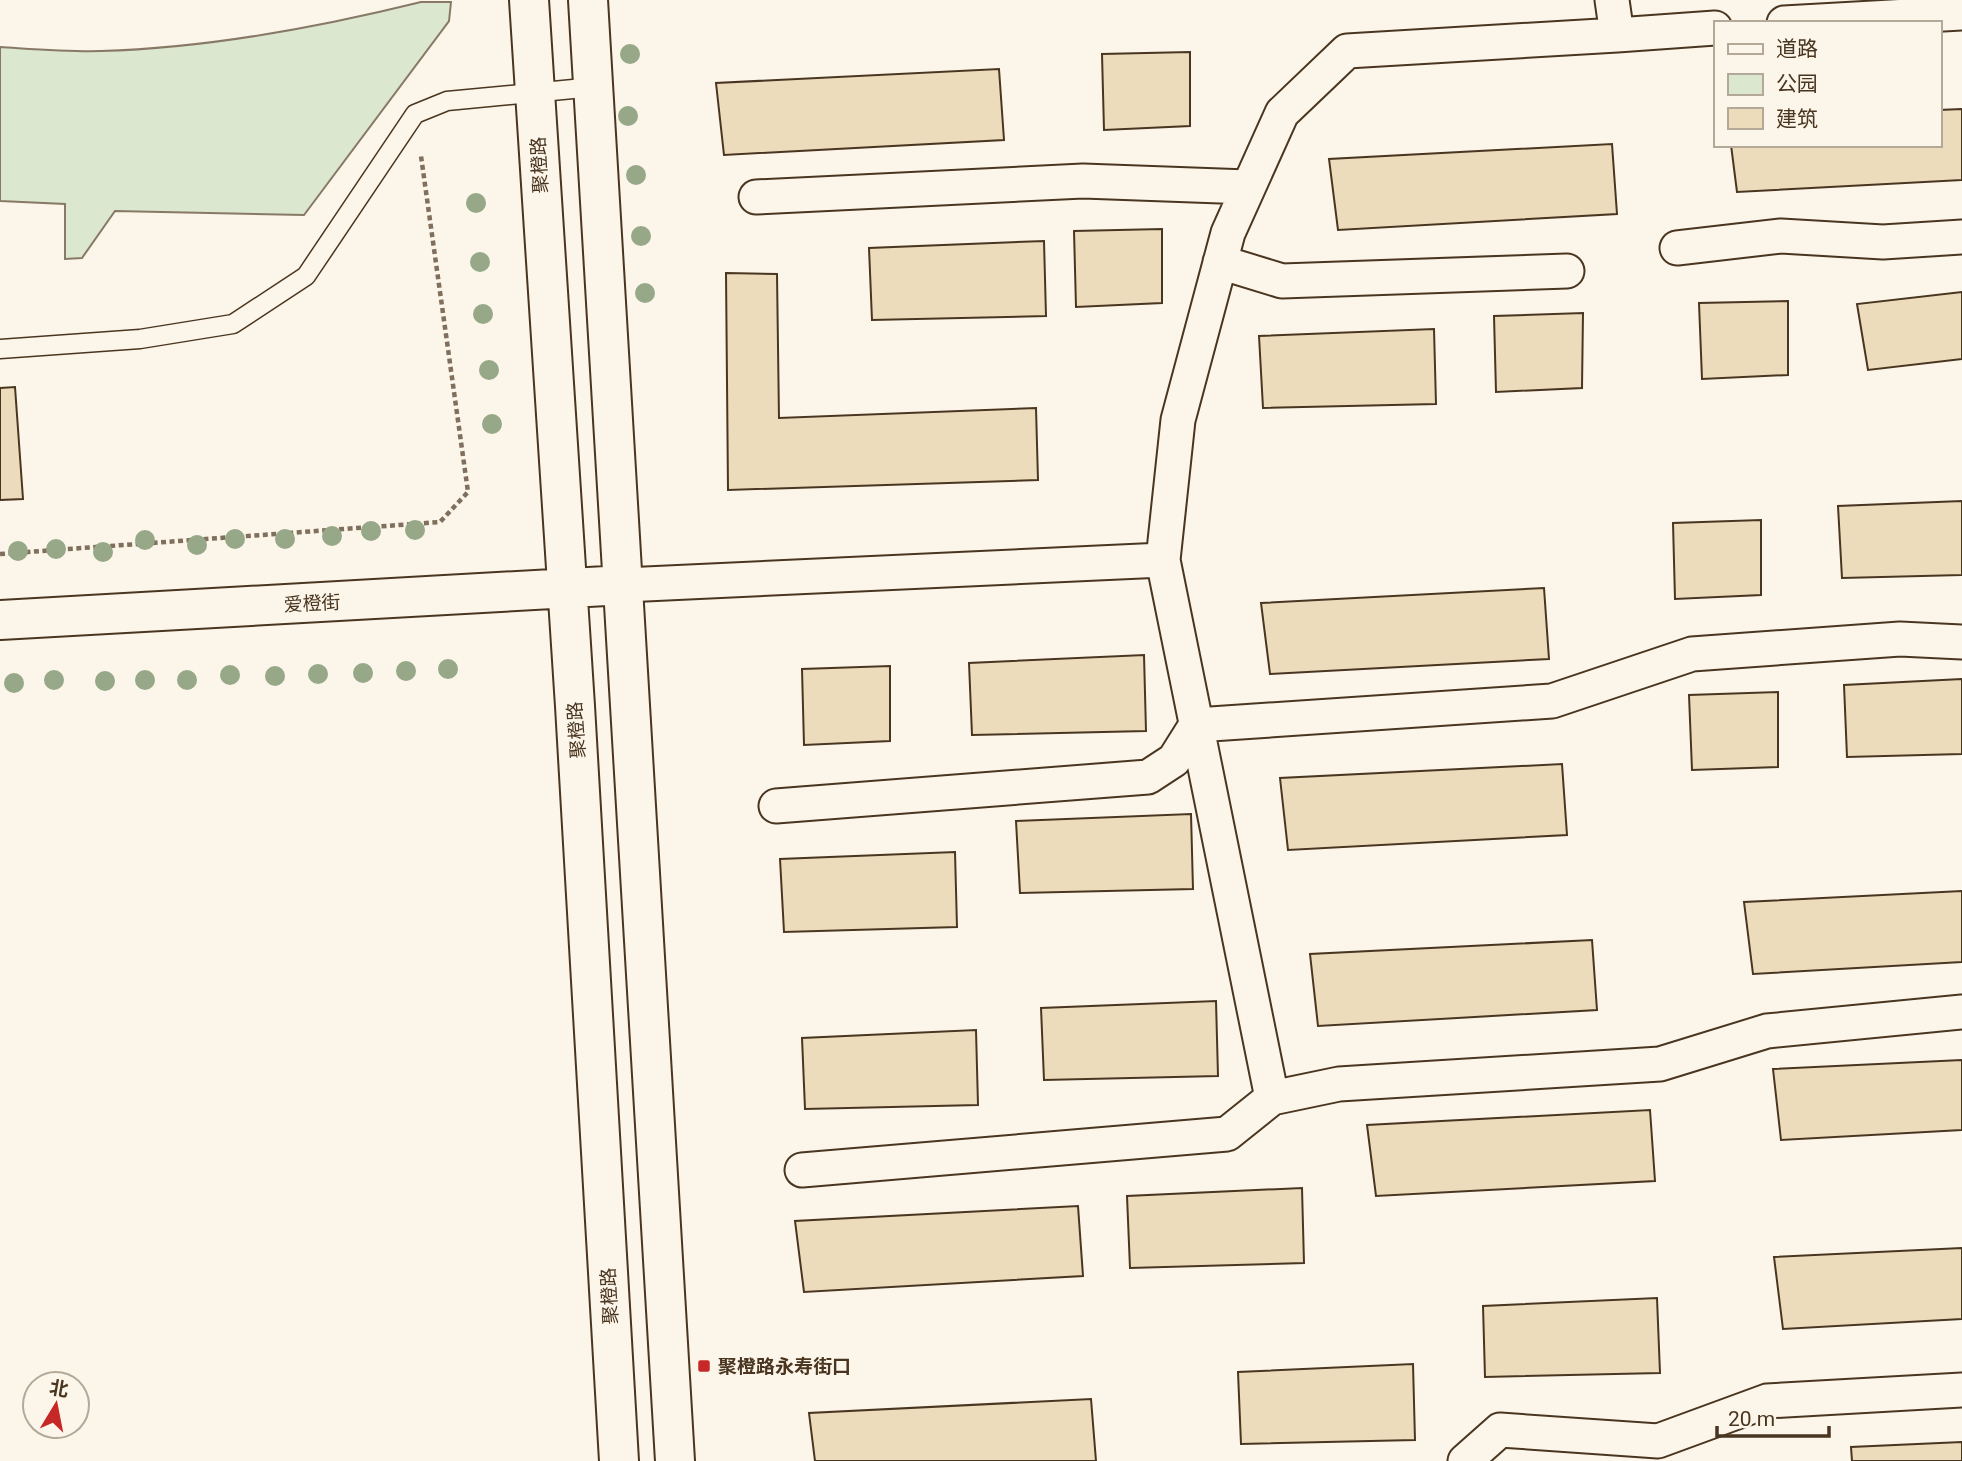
<svg xmlns="http://www.w3.org/2000/svg" width="1962" height="1461" font-family="Roboto,'Noto Sans SC',sans-serif">
	<style>
		.green { fill: #dce7d0; stroke: #887966; stroke-width: 2 }
		.building { fill: #ecdcbc; stroke: #4a3520; stroke-width: 2 }
		.lines { fill: none; stroke-linecap: round; stroke-linejoin: round }
		.service-casing { stroke: #4a3520; stroke-width: 21 }
		.minor-casing { stroke: #4a3520; stroke-width: 37 }
		.tertiary-casing { stroke: #4a3520; stroke-width: 42 }
		.path { stroke: #7f6f5c; stroke-width: 4.5; stroke-dasharray: 5 3.5; stroke-linecap: butt }
		.service { stroke: #fbf6e9; stroke-width: 18 }
		.minor { stroke: #fbf6e9; stroke-width: 33 }
		.tertiary { stroke: #fbf6e9; stroke-width: 38 }
		.tree { fill: #96a887 }
		.poi-dot { fill: #c62828; stroke: #fbf6e9; stroke-width: 2.5 }
		.labels { text-anchor: middle; stroke-width: 5; stroke-linejoin: round; paint-order: stroke }
		.street-label { font-size: 19px; fill: #4a3520; stroke: #fbf6e9 }
		.poi-label { font-size: 19px; font-weight: bold; fill: #4a3520; stroke: #fbf6e9; text-anchor: start }
	</style>
	<rect width="100%" height="100%" fill="#fbf6e9"/>
	<path class="green" d="M421,2h30l-2,19 -145,194 -189,-4 -33,47 -17,1v-55l-65,-3v-154c33,2 68,5 101,4 108,-3 215,-23 320,-49z"/>
	<path class="building" d="M1190,52v74l-86,4 -2,-76z
		M999,69l5,71 -280,15 -8,-72z
		M1962,109v71l-225,12 -6,-47h208v-35z
		M1612,144l5,70 -279,16 -9,-71z
		M1162,229v74l-86,4 -2,-76z
		M1044,241l2,75 -174,4 -3,-72z
		M726,273l51,1 2,144 257,-10 2,72 -310,10z
		M1962,292v67l-94,11 -11,-66z
		M1788,301v74l-86,4 -3,-76z
		M1583,313l-1,75 -86,4 -2,-76z
		M1434,329l2,75 -173,4 -4,-72z
		M15,387l8,112 -23,1v-112z
		M1962,501v74l-120,3 -4,-72z
		M1761,520v75l-86,4 -2,-76z
		M1544,588l5,71 -279,15 -9,-71z
		M1144,655l2,76 -174,4 -3,-72z
		M890,666v75l-86,4 -2,-76z
		M1962,679v75l-115,3 -3,-72z
		M1778,692v75l-86,3 -3,-75z
		M1562,764l5,71 -279,15 -8,-72z
		M1191,814l2,75 -173,4 -4,-72z
		M955,852l2,75 -173,5 -4,-73z
		M1962,891v71l-209,12 -9,-72z
		M1592,940l5,70 -279,16 -8,-72z
		M1216,1001l2,75 -174,4 -3,-72z
		M976,1030l2,75 -173,4 -3,-71z
		M1962,1060v70l-181,10 -8,-71z
		M1650,1110l5,71 -279,15 -9,-71z
		M1302,1188l2,75 -174,5 -3,-72z
		M1078,1206l5,70 -279,16 -9,-71z
		M1962,1248v71l-179,10 -9,-72z
		M1657,1298l3,75 -175,4 -2,-71z
		M1413,1364l2,76 -174,4 -3,-72z
		M1091,1399l5,62h-281l-6,-48z
		M1962,1442v19h-110l-1,-14z"/>
	<g class="lines">
		<g class="service-casing">
			<path id="service" d="M0,349l140,-10 93,-15 73,-48 109,-162 32,-13 147,-14"/>
		</g>
		<g class="minor-casing">
			<path id="minor" d="M1612,0l5,35 98,-7
				M1784,23l178,-10
				M756,197l327,-16 165,6
				M1677,248l104,-12 102,6 79,-5
				M1220,262l62,19 285,-10
				M1163,560l109,538
				M624,585l539,-25 15,-140 50,-187 54,-120 65,-62 270,-16
				M776,806l372,-29 26,-17 22,-35 356,-24 140,-47 208,-15 62,3
				M802,1170l425,-36 45,-36 67,-14 321,-20 107,-33 195,-19
				M1465,1461l35,-31 158,11 109,-40 195,-11"/>
		</g>
		<g class="tertiary-casing">
			<path id="tertiary" d="M529,0l46,706 44,755
				M588,0l87,1461
				M0,620l624,-35"/>
		</g>
		<path class="path" d="M0,554l440,-32 28,-30 -47,-336"/>
		<use href="#service" class="service"/>
		<use href="#minor" class="minor"/>
		<use href="#tertiary" class="tertiary"/>
	</g>
	<g class="tree">
		<circle cx="630" cy="54" r="10"/>
		<circle cx="628" cy="116" r="10"/>
		<circle cx="636" cy="175" r="10"/>
		<circle cx="476" cy="203" r="10"/>
		<circle cx="641" cy="236" r="10"/>
		<circle cx="480" cy="262" r="10"/>
		<circle cx="645" cy="293" r="10"/>
		<circle cx="483" cy="314" r="10"/>
		<circle cx="489" cy="370" r="10"/>
		<circle cx="492" cy="424" r="10"/>
		<circle cx="415" cy="530" r="10"/>
		<circle cx="371" cy="531" r="10"/>
		<circle cx="332" cy="536" r="10"/>
		<circle cx="235" cy="539" r="10"/>
		<circle cx="285" cy="539" r="10"/>
		<circle cx="145" cy="540" r="10"/>
		<circle cx="197" cy="545" r="10"/>
		<circle cx="56" cy="549" r="10"/>
		<circle cx="18" cy="551" r="10"/>
		<circle cx="103" cy="552" r="10"/>
		<circle cx="448" cy="669" r="10"/>
		<circle cx="406" cy="671" r="10"/>
		<circle cx="363" cy="673" r="10"/>
		<circle cx="318" cy="674" r="10"/>
		<circle cx="230" cy="675" r="10"/>
		<circle cx="275" cy="676" r="10"/>
		<circle cx="54" cy="680" r="10"/>
		<circle cx="145" cy="680" r="10"/>
		<circle cx="187" cy="680" r="10"/>
		<circle cx="105" cy="681" r="10"/>
		<circle cx="14" cy="683" r="10"/>
	</g>
	<rect class="poi-dot" x="697" y="1359" width="14" height="14" rx="3.5"/>
	<g class="labels">
		<g class="street-label">
			<text transform="translate(539 165) rotate(-93)" y="7">聚橙路</text>
			<text transform="translate(312 603) rotate(-3)" y="7">爱橙街</text>
			<text transform="translate(576 730) rotate(-94)" y="7">聚橙路</text>
			<text transform="translate(609 1296) rotate(-93)" y="7">聚橙路</text>
		</g>
		<g class="poi-label">
			<text x="718" y="1373">聚橙路永寿街口</text>
		</g>
	</g>
	<rect x="1714" y="21" width="228" height="126" fill="#fbf6e9" stroke="#b4a999" stroke-width="2"/>
	<rect x="1728" y="44" width="35" height="10" fill="#fbf6e9" stroke="#b4a999" stroke-width="2"/>
	<text x="1776" y="56" font-size="21" fill="#4a3520">道路</text>
	<rect x="1728" y="74" width="35" height="21" fill="#dce7d0" stroke="#b4a999" stroke-width="2"/>
	<text x="1776" y="91" font-size="21" fill="#4a3520">公园</text>
	<rect x="1728" y="108" width="35" height="21" fill="#ecdcbc" stroke="#b4a999" stroke-width="2"/>
	<text x="1776" y="126" font-size="21" fill="#4a3520">建筑</text>
	<g transform="translate(56 1405) rotate(10)"><circle r="33" fill="#fbf6e9" stroke="#b4a999" stroke-width="2"/>
	<path d="M0-5L12 26L0 18L-12 26Z" fill="#c62828"/>
	<text y="-10" font-size="19" font-weight="bold" text-anchor="middle" fill="#4a3520">北</text>
	</g>
	<path d="M1717 1426v10h112v-10" fill="none" stroke="#4a3520" stroke-width="3.5"/>
	<text x="1728" y="1426" font-size="21" fill="#4a3520" stroke="#fbf6e9" stroke-width="5" paint-order="stroke">20 m</text>
</svg>
